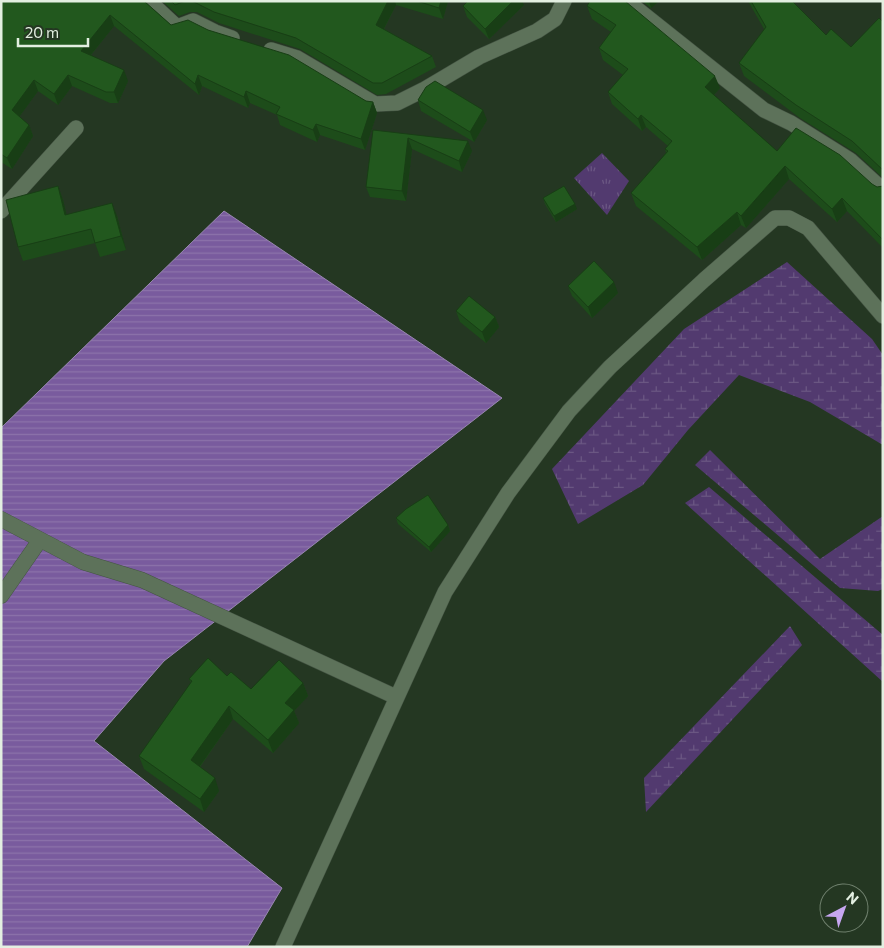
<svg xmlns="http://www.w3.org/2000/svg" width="884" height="948" font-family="Commissioner,sans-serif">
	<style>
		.grass { fill: url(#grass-tufts) }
		.wetland { fill: url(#wetland-marsh) }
		.water { fill: url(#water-rules); stroke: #9987b2 }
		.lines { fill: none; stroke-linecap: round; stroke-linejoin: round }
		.minor-casing { stroke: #445443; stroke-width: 16 }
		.minor { stroke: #5d725a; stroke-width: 15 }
		.wall { fill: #1d4c1a }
		.shaded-wall { fill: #183e15 }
		.building { fill: #22581e; stroke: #183e15 }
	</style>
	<defs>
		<pattern id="grass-tufts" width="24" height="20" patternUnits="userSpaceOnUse" patternTransform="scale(1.25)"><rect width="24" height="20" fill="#523a6f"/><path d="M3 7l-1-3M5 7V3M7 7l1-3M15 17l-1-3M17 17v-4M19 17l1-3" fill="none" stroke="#6b5783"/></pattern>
		<pattern id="wetland-marsh" width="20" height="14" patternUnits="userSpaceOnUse" patternTransform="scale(1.25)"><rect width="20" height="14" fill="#523a6f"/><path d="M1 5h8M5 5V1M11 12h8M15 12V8" fill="none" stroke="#6b5783"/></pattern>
		<pattern id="water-rules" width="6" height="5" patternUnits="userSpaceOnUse" patternTransform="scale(1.25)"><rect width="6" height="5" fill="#795b9e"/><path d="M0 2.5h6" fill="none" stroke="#8c73ab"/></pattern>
	</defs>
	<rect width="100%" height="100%" fill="#243722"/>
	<path class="grass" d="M602,153l27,28 -22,34 -33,-37z"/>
	<path class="wetland" d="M787,262l85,77 11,16v90l-73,-43 -71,-27 -51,55 -45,55 -65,39 -26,-55 132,-140z
		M710,450l110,109 63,-43v73l-5,2 -38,-3 -145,-123z
		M709,487l174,148v47l-198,-179z
		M790,626l12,19 -156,167 -2,-34z"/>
	<path class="water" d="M224,211l278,187 -338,263 -70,80 188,147 -35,59h-246v-519z"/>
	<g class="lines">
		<g class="minor-casing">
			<path id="minor" d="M149,1l28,26 16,-6 22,11 17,6
				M627,1l137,109 27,13 59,37 33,30
				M271,50l26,8 78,46 22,-1 28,-14 54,-32 58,-26 18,-12 9,-18
				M1,211l75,-83
				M1,519l82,43 59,18 254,117
				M1,596l39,-56
				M283,947l162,-355 63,-99 61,-82 41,-44 94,-87 71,-62h14l19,10 75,88"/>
		</g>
		<use href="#minor" class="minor"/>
	</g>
	<path class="wall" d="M1,1h143l27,24 37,5 158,71 7,1 4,11 -12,37 -45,-15 -3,7 -37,-17 -3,-10 -27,-12 -2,5 -46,-22 -3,9 -85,-69 -23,29 37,26 -10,22h-8l-38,-17 -14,19 -20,-14 -19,26 10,8 4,11 -21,33 -11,-7z
		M162,1h286l-5,18 -47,-14 -12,24 48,27 4,11 -50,27 -9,1 -77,-46 -81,-26 -22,-11h-7l-11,4z
		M642,1h17l-8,7z
		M748,1h46l1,3 31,31 25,12 32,-25v156l-27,-25 -56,-35 -56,-42 -5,-13 25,-34z
		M524,5l-35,34 -22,-22 -4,-11z
		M587,6l133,82 -6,7 63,56 100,36 6,-1v62l-36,-37 -10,11 -48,-43 -43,49 -5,-3 -39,35 -66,-54 -5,-13 35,-40 -1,-4 3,-3 -22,-19 -4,4 -30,-27 -4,-12 15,-17 -20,-15 -4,-12 12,-16 -19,-13z
		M418,100l69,20 -13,22 -53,-31z
		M373,130l99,21 -10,21 -50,-23 -6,52 -36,-4 -4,-10z
		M58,186l5,14 3,14 51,2 9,34 -26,7 -5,-14 -72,18 -5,-14z
		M543,198l34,11 -21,13 -11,-18z
		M568,286l50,7 -26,25 -20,-22z
		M456,311l39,6 4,10 -13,16 -26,-21z
		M396,518l52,7 2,6 -19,21 -33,-28z
		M227,676l24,13 52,-6 5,13 -14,15 5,12 -26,30 -40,-34 -33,48 19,24 -15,21 -60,-43 -5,-13 52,-73 -2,-4z"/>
	<path class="shaded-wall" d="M388,1h7l1,4 -16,31 -4,-11z
		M441,1h7l-5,18 -4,-11z
		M513,1h9l2,4 -35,34 -4,-10z
		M649,1h10l-8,7z
		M110,15l4,11 -29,36 -4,-11z
		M124,70l4,11 -10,22 -4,-11z
		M68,75l4,11 -14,19 -4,-11z
		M198,75l4,11 -3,9 -4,-11z
		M715,76l5,12 -11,12 -4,-13z
		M34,80l4,11 -22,30 -4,-11z
		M246,91l4,12 -2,5 -4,-11z
		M373,102l4,11 -12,37 -4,-11z
		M483,110l4,10 -13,22 -4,-10z
		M641,115l5,12 -4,4 -4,-12z
		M316,124l4,11 -3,7 -4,-12z
		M29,125l4,11 -21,33 -5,-11z
		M408,138l4,11 -6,52 -4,-10z
		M468,141l4,10 -10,21 -3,-11z
		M785,166l4,13 -43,49 -5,-12z
		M58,186l5,14 7,29 -5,-14z
		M842,198l5,13 -10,11 -5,-13z
		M112,203l5,13 9,34 -5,-14z
		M575,204l2,5 -21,13 -2,-6z
		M737,212l4,13 -39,35 -5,-13z
		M614,282l4,11 -26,25 -4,-11z
		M495,317l4,10 -13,16 -4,-11z
		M448,525l2,6 -19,21 -2,-5z
		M303,683l5,13 -14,15 5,12 -26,30 -5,-13 17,-37z
		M229,706l4,13 -38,54 -4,-13z
		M215,778l4,13 -15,21 -4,-13z"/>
	<path class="building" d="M1,1h143l27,24 17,-5 20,10 81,25 77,46 7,1 -12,37 -45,-15 -3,6 -37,-16 4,-7 -34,-16 -2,6 -46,-22 -3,9 -85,-69 -29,36 43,19 -10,22h-8l-38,-17 -14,19 -20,-14 -22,30 17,15 -22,33 -6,-4z
		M171,1h14l-10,4z
		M192,1h196l-12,24 56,31 -50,27h-9l-77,-45 -82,-26z
		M417,1h24l-2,7z
		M468,1h45l-28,28 -22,-23z
		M590,1h35l90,75 -10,11 72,64 19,-23 44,27 32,29 5,3 6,-1v54l-41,-42 -10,11 -47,-43 -44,50 -4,-4 -40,35 -66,-54 37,-42 -3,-2 7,-8 -31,-26 -3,4 -30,-27 20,-23 -29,-21 17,-23 -29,-19z
		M751,1h41l34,34 5,-6 20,18 28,-29 4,4v148l-31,-29 -56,-36 -57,-42 27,-36z
		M435,81l48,29 -13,22 -52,-32 8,-13z
		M373,130l95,11 -9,20 -51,-23 -6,53 -36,-4z
		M58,186l7,29 47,-12 9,33 -26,7 -4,-14 -73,18 -12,-47z
		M564,186l11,18 -21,12 -11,-18z
		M594,261l20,21 -26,25 -20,-21z
		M469,296l26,21 -13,15 -26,-21z
		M428,495l20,30 -19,22 -33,-29 10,-9z
		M208,658l19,18 4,-4 20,17 28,-29 24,23 -18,20 9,7 -26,30 -39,-34 -38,54 24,18 -15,21 -61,-43 53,-75 -3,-2z"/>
	<rect width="884" height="948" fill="none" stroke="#e3efe1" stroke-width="5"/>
	<g transform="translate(844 908) rotate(41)"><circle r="24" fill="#243722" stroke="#70816e"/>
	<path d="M0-4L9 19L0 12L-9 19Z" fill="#c6a6f0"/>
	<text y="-8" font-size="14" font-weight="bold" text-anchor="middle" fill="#e3efe1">N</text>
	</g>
	<path d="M18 38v8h70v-8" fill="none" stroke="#e3efe1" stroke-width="2.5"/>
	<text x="25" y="38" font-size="15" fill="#e3efe1" stroke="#243722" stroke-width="4" paint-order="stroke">20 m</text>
</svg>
